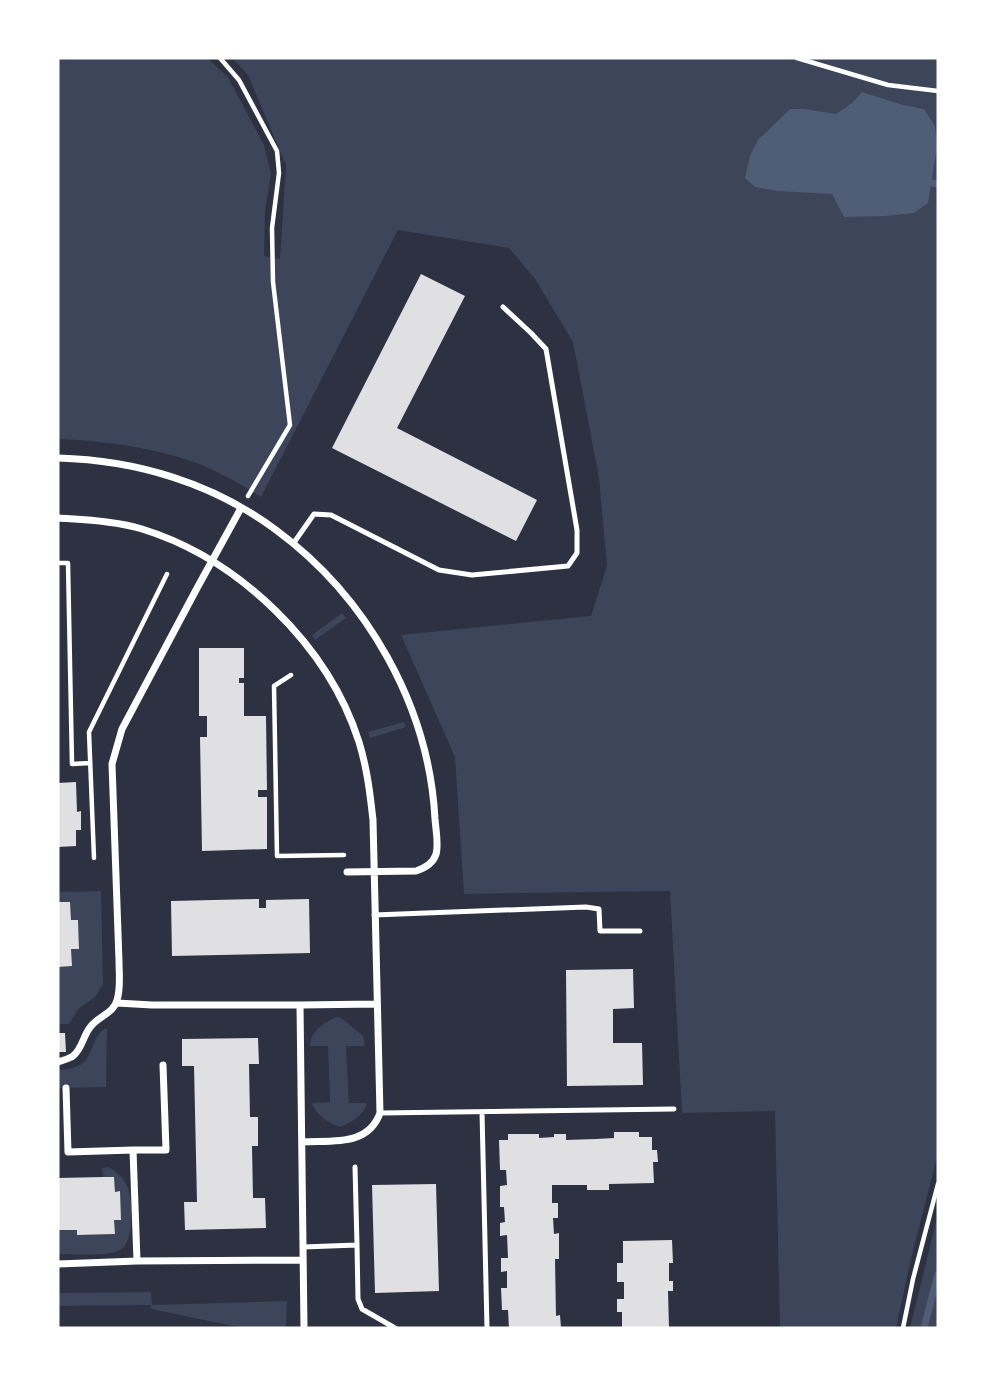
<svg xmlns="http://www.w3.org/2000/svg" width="996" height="1386" font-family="'Source Sans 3',sans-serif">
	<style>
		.green { fill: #3c4559 }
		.water { fill: #4f5d75 }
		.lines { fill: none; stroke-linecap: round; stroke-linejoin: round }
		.stream { stroke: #4f5d75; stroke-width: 7 }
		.building { fill: #e0e0e3 }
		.path { stroke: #fff; stroke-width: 4.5 }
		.service { stroke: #fff; stroke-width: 5 }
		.minor { stroke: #fff; stroke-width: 7 }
	</style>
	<rect width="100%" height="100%" fill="#2d3142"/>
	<path class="green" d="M58,58h149l21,19 36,68 7,28 -6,40 -1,43 16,3 6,-94 -38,-90 -16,-17h706v1095l-27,106 -15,69h-116l-5,-217 -93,2 -12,-222 -206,3 -9,-137 -54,-122 190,-19 16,-50 -8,-88 -26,-136 -38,-63 -26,-31 -111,-18 -137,267c-22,-14 -49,-29 -73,-37 -40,-13 -89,-20 -130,-21z
		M342,613l4,5 -31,22 -3,-5z
		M404,722l2,5 -36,11 -2,-6z
		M101,891l2,93 -8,13 -16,11 -10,16h-11v-57l14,-1 -1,-17 8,-1 -1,-28h-7l-1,-18h-12v-10z
		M337,1017l4,1 22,18 2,10h-19l3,57h18c-3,12 -16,20 -27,24 -13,-4 -23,-12 -29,-24l19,-1 -2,-56h-18c0,-14 14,-24 27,-29z
		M107,1028l-1,59 -48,1v-18c44,-1 26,-32 49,-42z
		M108,1167c10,5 18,13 21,24 4,13 4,49 -7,58 -9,8 -50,5 -64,5v-24h19v5l37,-1v-14l5,-29 -4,1 -1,-15h-11l-1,-9z
		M938,1214v114h-28z
		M151,1292l1,13 135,-4 -1,27h-43l-92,-19v-4l-93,1v-13z"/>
	<path class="water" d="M862,92l41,13 21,4 11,17 2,21 -9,56 -14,10 -29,3 -41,1 -12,-23 -54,-3 -23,-4 -10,-9 5,-22 8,-16 32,-31h15l31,5 16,-11z"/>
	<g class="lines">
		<path class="stream" d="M932,183l6,1
			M924,1328l14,-54"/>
	</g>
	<path class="building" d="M421,274l44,22 -68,132 140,72 -21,41 -184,-93z
		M199,648h45v30h-5v5h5v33h22l1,74h-9v7h9v52l-65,2 -2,-114h7v-21h-8z
		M76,782l1,30 4,-1v19h-5v16l-18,1v-64z
		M259,899v9h7v-8l43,-1 1,54 -138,3 -1,-55z
		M58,902h12l1,18h7l1,29h-8l1,17 -14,1z
		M633,969l1,39 -21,1v34h29l1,42 -76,1 -1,-116z
		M58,1033h7l1,19h-8z
		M258,1038l1,26h-10l1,53h8v29h-6l1,52h12l1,30 -81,2 -1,-28h13l-3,-136h-12v-27z
		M614,1132h25v5h13v13h5l1,12h-5l1,21 -45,1v6h-22v-5h-35v18h6v15h-5l1,16 5,-1v26h-4l1,57 4,-1 1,13h-52l-1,-18h-6l-1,-22h6v-17l-6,1v-14h7l-1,-23 -7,1v-13l5,-1 -1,-15h-4v-21l7,-1 -1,-15h-6l-1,-30h9v-6h31v4l15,-1v-3h12v6l30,-1 18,-1z
		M103,1177h11l1,15 5,-1 1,29h-7l1,14 -38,1v-5h-19v-52z
		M436,1184l3,107 -64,2 -3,-108z
		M672,1240l1,23h-4v18h4v10h-5l1,37h-47v-16h-5v-13h7v-17h-7v-19h6v-22z"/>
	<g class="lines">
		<path class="path" d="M220,58l19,22 38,71 2,22 -7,55 1,54 17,143 -42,71
			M797,58l91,27 50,6
			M58,563h10l4,201 18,-1
			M291,675l-17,11 3,170 67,-1
			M94,858l-5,-126 78,-158
			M903,1328l10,-49 25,-95"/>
		<path class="service" d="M293,544l21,-30 17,1 108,55 33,5 96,-9 9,-13v-23l-31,-181 -15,-16 -28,-26
			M374,915l212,-8 13,2 1,22h40
			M482,1112l5,216
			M380,1113l294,-4
			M357,1245l1,54 4,10 33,19
			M303,1247l54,-2 -2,-78"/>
		<path class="minor" d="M58,458c78,2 155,25 218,72 91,67 153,176 159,289 2,25 9,43 -19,52l-69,1
			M58,518c27,2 58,3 84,11 97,30 186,116 217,213 8,26 11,51 14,78l7,293c-12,34 -49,27 -78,29
			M117,1003l35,2h148
			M58,1062c5,-2 11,-3 15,-6 11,-9 10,-24 21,-33 8,-8 20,-11 23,-23 4,-12 2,-26 2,-39l-7,-197 10,-35 74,-139 45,-82
			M133,1150h33l-3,-85
			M137,1261l166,-1
			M58,1264l79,-3 -4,-111 -65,2 -2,-64
			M304,1328l-4,-323 76,-1"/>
	</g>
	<rect width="996" height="1386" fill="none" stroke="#ffffff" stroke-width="119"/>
</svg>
